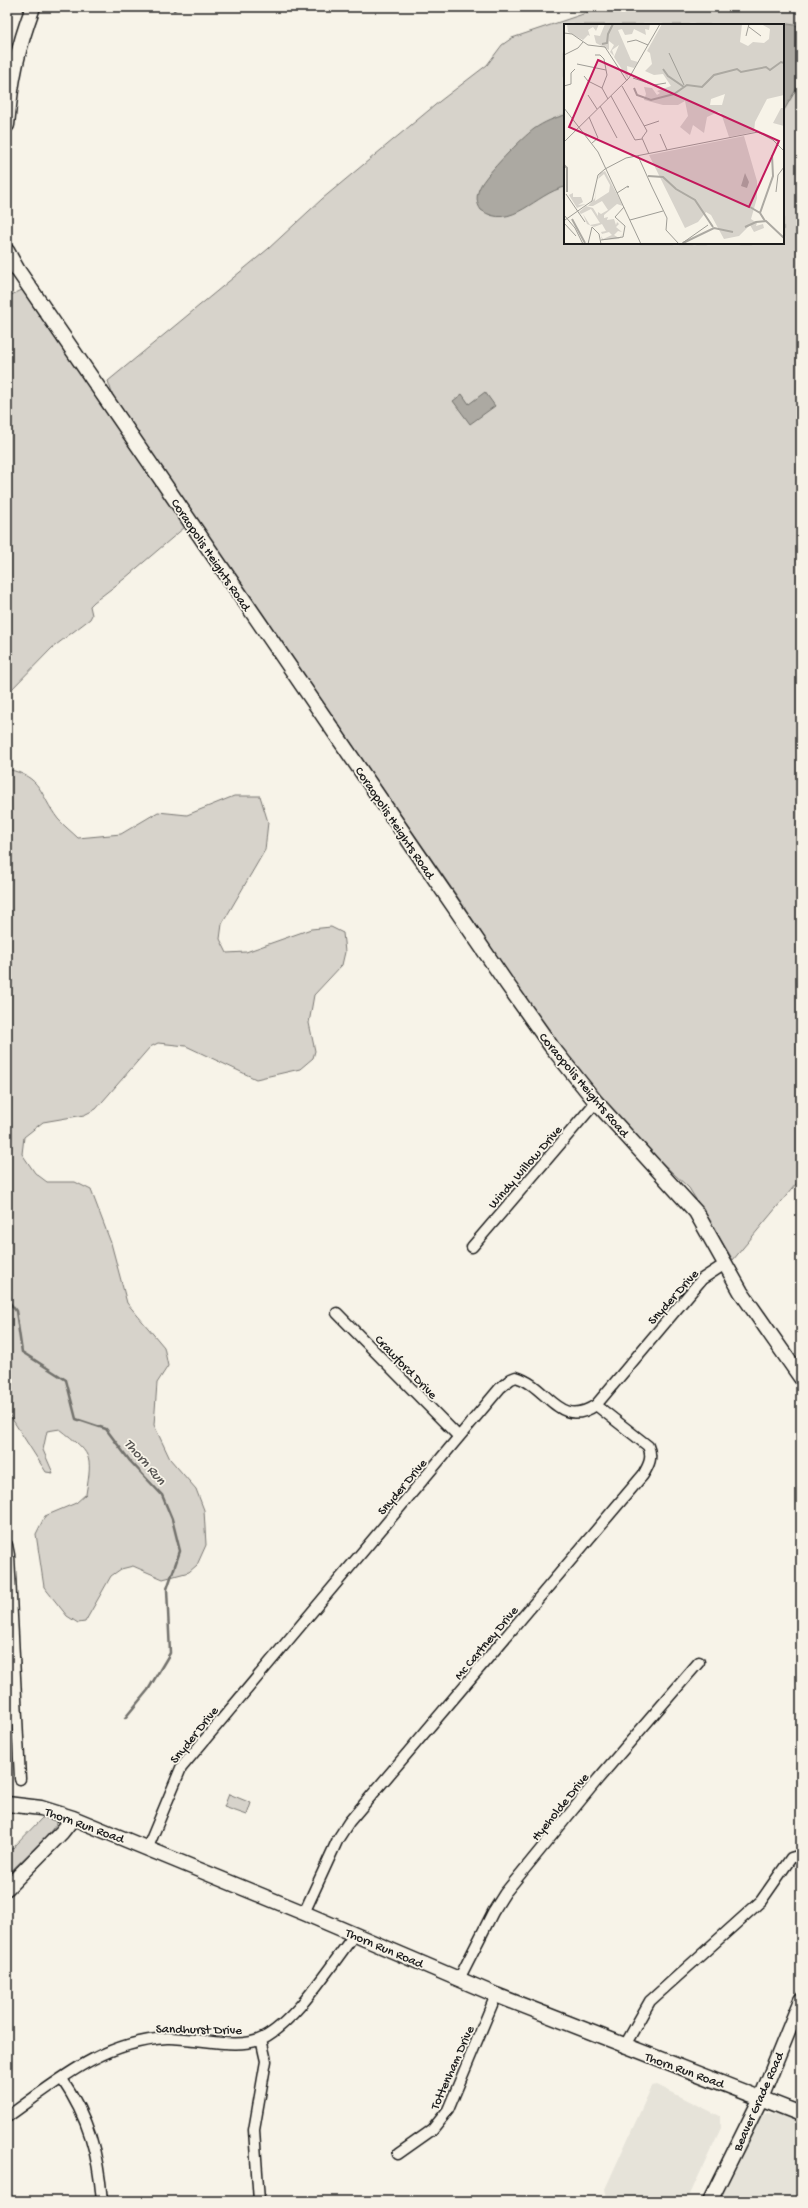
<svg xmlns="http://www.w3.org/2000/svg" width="808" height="2208" font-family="'Gochi Hand',sans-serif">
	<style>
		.built { fill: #e6e3d9 }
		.green { fill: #d7d3cb; stroke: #7a7874; fill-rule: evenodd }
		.water { fill: #aca9a2; stroke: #72716c }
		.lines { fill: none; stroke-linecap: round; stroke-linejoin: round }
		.stream { stroke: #72716c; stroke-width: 2.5 }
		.street-casing { stroke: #1c1c1c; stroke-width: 13 }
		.secondary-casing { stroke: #1c1c1c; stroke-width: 17 }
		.street { stroke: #f7f3e8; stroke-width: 10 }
		.secondary { stroke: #f7f3e8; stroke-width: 14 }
		.labels { text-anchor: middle; stroke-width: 3.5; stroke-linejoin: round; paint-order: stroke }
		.street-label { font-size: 13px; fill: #1c1c1c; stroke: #f7f3e8 }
		.water-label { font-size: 14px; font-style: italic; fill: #565452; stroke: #f7f3e8 }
		.inset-river { fill: none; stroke: #aca9a2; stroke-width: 2 }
		.inset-road { fill: none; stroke: #9f9d96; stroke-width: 1 }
		.view { fill: #c2185b; fill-opacity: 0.15; stroke: #c2185b; stroke-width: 2 }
		.inset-edge { fill: none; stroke: #1c1c1c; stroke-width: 2 }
	</style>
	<rect width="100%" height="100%" fill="#f7f3e8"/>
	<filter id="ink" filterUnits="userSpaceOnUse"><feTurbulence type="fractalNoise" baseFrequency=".025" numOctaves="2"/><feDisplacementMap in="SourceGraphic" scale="8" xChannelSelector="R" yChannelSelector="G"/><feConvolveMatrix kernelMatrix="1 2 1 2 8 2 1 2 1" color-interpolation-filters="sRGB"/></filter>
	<g filter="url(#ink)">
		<path class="built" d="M657,2085l63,31v14l-33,71h-79l-3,-12 47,-103z
			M766,2113l14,1 21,9v78h-86l44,-84z"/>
		<path class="green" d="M604,7h197v1171l-68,82 -44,-72 -43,-40 -45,-50 -52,-64 -94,-141 -340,-491 -7,-21 160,-132 54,-50 118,-98 47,-36 15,-20 10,-7zM565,25h218v218h-218z
			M22,290l163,237 -61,52 -30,23 -4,4 2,9 -2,4 -38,29 -45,46v-397z
			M7,769c36,8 32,25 51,50 6,7 14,13 20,19l43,-4 37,-22 29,3 47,-19h26l8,26 -3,28 -43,74 -2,15 7,14 19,-1 65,-23 20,-2 12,6 2,19 -3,13 -28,30 -5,28 6,28 -2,7 -13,11 -44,10 -70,-33 -28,-3 -8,4 -54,62 -12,6 -41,7 -19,15 -2,17 13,19 12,9h28l16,8 20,53 16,60 37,44 4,19 -11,17 -3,42 16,34 26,30 8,21 2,35 -9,20 -8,7 -26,7 -30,-13 -12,3 -10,7 -26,46 -7,1 -11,-7 -23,-29 -8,-53 9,-18 31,-13 10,-9c7,-41 5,-40 -26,-65l-13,2 -4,19 10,23 -7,-1 -39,-61z
			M229,1794l22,9 -4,12 -23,-8z
			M49,1816l6,2 2,5 -11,14 -39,38v-26h5l30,-31z"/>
		<path class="water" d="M788,24l13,2v55l-18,31v-87z
			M565,115v72c-29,6 -54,45 -84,23 -5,-7 -5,-15 -1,-23 5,-12 43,-50 54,-58 10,-7 20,-11 31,-14z
			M485,392l10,14 -25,18 -17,-23 9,-7 7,10z"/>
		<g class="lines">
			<path class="stream" d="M174,10l4,-3
				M7,1299l9,12 6,41 44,28 10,39 30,10 24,32 32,34 10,24 8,32 -13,38 3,64 -22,37 -23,28"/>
			<g class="street-casing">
				<path id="street" d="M472,1247l124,-145
					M337,1313l122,124
					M7,1545l2,10 11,224
					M148,1847l33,-79 319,-380 11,-9 5,-2c32,9 43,53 80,28l106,-126 23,-15
					M304,1913l34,-74 11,-17 294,-347c6,-10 10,-18 5,-29l-52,-41
					M459,1979l34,-67 12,-19 93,-114 101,-117
					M624,2047l26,-46 111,-100 30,-43 10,-3
					M62,2079c27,40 36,74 40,122
					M7,2117c51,-36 94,-75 160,-79 27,-1 72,13 96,0 33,-17 68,-73 92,-104
					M398,2154l34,-24 16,-20 48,-115
					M259,2201l-5,-71 12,-69 -5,-22"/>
			</g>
			<g class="secondary-casing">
				<path id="secondary" d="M7,125c4,-45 10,-75 26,-118
					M7,251l10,18 490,715 44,62 45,56 100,110 45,80 60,86
					M7,1804l34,4 32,10 231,95 192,82 305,119
					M7,1888l55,-56 11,-14
					M710,2201l51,-103 40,-98"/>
			</g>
			<use href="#street" class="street"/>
			<use href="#secondary" class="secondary"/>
		</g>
	</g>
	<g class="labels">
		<g class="street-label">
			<text transform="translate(212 554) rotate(56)" y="5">Coraopolis Heights Road</text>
			<text transform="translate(396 822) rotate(56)" y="5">Coraopolis Heights Road</text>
			<text transform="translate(585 1084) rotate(50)" y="5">Coraopolis Heights Road</text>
			<text transform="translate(524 1166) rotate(-49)" y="5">Windy Willow Drive</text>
			<text transform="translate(672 1296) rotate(-48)" y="5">Snyder Drive</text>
			<text transform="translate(407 1366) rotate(46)" y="5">Crawford Drive</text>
			<text transform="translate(401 1486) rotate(-50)" y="5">Snyder Drive</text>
			<text transform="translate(485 1642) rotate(-50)" y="5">Mc Cartney Drive</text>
			<text transform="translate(193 1734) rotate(-51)" y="5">Snyder Drive</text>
			<text transform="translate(559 1806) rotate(-51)" y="5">Hyeholde Drive</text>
			<text transform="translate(85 1824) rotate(20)" y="5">Thorn Run Road</text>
			<text transform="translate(385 1947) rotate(23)" y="5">Thorn Run Road</text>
			<text transform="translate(199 2028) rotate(1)" y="5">Sandhurst Drive</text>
			<text transform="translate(451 2067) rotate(-66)" y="5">Tottenham Drive</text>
			<text transform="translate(685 2069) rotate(20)" y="5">Thorn Run Road</text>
			<text transform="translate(757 2101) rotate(-66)" y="5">Beaver Grade Road</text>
		</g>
		<g class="water-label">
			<text transform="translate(146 1461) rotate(49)" y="5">Thorn Run</text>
		</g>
	</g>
	<g transform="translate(564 24)">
		<rect width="220" height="220" fill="#f7f3e8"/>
		<path d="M3,0h32l-3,7 -3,-4 -5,3 2,6 -2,-1 -5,5 -15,-8zM41,0h45l-1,6 -4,-1 1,6 -12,-6 -2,5 -7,1 -3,-6 -4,1 13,30 7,2 -4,6 -7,-2 1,13 -14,-22 5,-12 -7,5 2,6 -4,-4 4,-7 -5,-4v9l-13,-7 -2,-8 6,1zM98,0h80l-2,18 8,4 5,-4 11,1 5,-4 1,-10 -9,-5h23v71l-17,4 -12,23 -1,10 -25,5 -8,-24 -3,-1 -11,5 -3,16 -11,-8 -3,10 -10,-8 8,-11 -3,-15 -7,4h-15l-19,-5 2,-6 -2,-7 8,1 5,7 3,-2 -3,-2 14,-5 -8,-12 -9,1 -9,-4 7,-7 -2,-11 -3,-2zM161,70l-3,11h-12l1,-6zM217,84h3v18l-11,-3zM180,112l13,45v17l-6,21 6,4 -1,3 7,-2 1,4 -10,4 -4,-7 -11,11 -15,3 -13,-24 -5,-3 -8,10 -13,6 -36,-73zM41,147l18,35 -6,-2 -13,11v3l4,-1 -1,3 7,-1 2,6 1,-3 2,2 -3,3 6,5 -4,-1 -4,4 5,3 5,-5 -5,6 -17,1 -1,-4 2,3 9,-4 -3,-3 -7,2 -1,-2 5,-1 -4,-7 -8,3 -7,-3 -4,-10 7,11 10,-2 -9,-14 -10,5 -2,-2 7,-6 7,2 5,8v-4l3,2 7,-4 -6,-9 -9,5h-5l7,-8 2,-17 -2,20 14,-9 1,-7 -6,-11 -6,5 2,-6zM9,169v4h8l2,5 -5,3 8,-1 -9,4 -8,-13z" fill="#d7d3cb" fill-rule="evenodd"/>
		<path d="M181,149l4,9 -2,6 -6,-2z" fill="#aca9a2"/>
		<path class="inset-river" d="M38,20l5,-1 1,-9 5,-10M99,45l5,7 16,11M70,64l3,7 14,5 23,-6 13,-9 15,2 12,-12 23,-6 4,3 25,-5 4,3 11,-8 3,1M0,141l3,3v24M84,152l15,1 13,12 19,11 18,27M186,183l10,6 5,8M196,189l13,-37 -1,-21M8,195l13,24M181,203l11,-5 10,-1 18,17M119,219l31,-15 19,4"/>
		<path class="inset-road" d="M185,3l12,9M0,9l8,1 16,11 17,2 22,34M182,12l3,-12M63,18l9,-2 12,5M105,29l15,32M0,31l14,-7 5,-6M31,31h5l4,4 3,16 -5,13 6,11M13,40l29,6M20,52l4,5 14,7M69,54l21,7 12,-2M0,62l7,-2v-11l4,-4M58,62l25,45 -5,7 7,16M24,71l9,14M47,72l24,44 7,-1M36,82l17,32M0,84l34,44 43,92M25,93l9,21 -6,5M80,102l15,-5M96,110l7,16M0,118l65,-64 31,-54M74,132l14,31M41,145l21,-11 132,-26 15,8 11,11M88,163l15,31 -1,12 13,14M212,168l2,-17 6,-8M53,169l11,-7 1,1h-2M2,170l19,28M0,191l11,13 8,16M1,196l27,-19 6,-26 7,-6M66,196l33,-9M0,199l12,13M28,203l7,7 2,10M37,216l22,-3 2,-11 -10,-9 9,-10M24,220l4,-17M117,220l27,-19"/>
		<path class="view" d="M34,36l181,81 -30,66 -180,-80z"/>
		<rect width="220" height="220" class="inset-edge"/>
	</g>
	<rect width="808" height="2208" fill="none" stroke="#f7f3e8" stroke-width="24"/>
	<rect x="12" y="12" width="784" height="2184" fill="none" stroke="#1c1c1c" stroke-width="1.5" filter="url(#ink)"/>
</svg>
